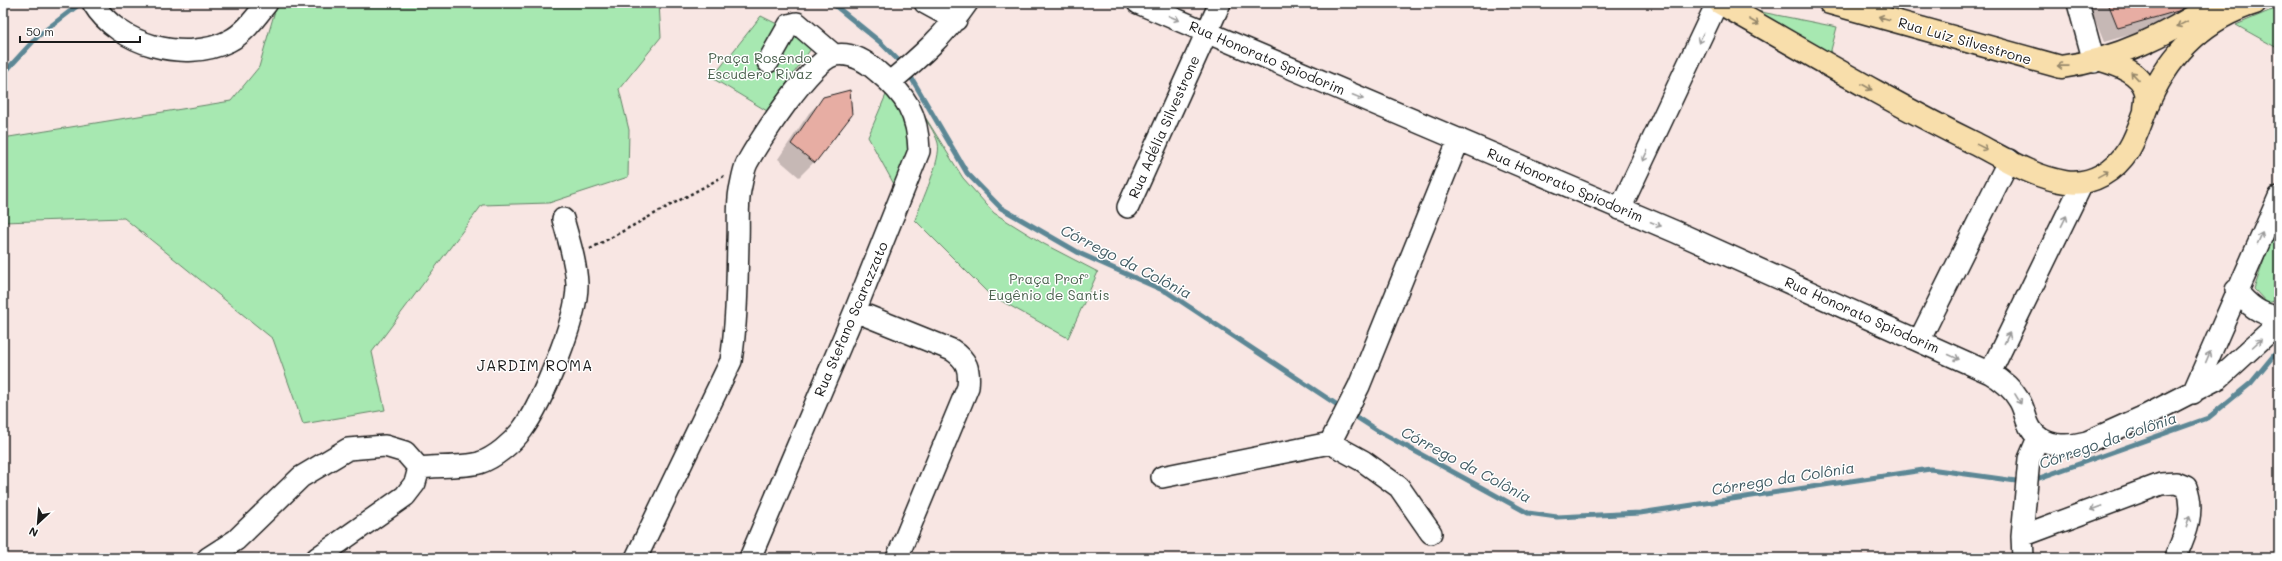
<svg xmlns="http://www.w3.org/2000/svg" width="2282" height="561" font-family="Mali,sans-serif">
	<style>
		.green { fill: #a7e8b1; stroke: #628266 }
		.shadow { fill: #0003 }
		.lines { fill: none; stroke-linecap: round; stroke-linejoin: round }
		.stream { stroke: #5b8795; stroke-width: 5 }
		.building { fill: #e7ada3; stroke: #1c1c1c }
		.minor-casing { stroke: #1c1c1c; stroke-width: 24 }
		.major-casing { stroke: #1c1c1c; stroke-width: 25 }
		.path { stroke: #1c1c1c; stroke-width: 2.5; stroke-dasharray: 3 3; stroke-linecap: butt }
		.minor { stroke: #fff; stroke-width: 21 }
		.major { stroke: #f8deab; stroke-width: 22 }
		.oneway { stroke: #999 }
		.oneway2 { stroke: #95876b }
		.labels { text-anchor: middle; stroke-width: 3; stroke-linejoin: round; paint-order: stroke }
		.street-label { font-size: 14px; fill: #1c1c1c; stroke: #fff }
		.park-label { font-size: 14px; fill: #4d6350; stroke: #fff }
		.water-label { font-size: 15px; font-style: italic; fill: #415b63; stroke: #fff }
		.neighbourhood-label { font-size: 15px; letter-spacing: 1px; fill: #1c1c1c; stroke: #fff }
	</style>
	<rect width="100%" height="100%" fill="#f8e6e3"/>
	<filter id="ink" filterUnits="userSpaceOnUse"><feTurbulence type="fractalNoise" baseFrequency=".025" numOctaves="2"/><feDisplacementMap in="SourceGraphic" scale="8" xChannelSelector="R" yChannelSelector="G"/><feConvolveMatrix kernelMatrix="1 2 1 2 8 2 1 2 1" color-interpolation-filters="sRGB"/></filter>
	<g filter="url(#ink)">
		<path class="green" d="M305,3h354l2,34 -42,52 10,41 -1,47 -79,26 -67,2 -110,147 13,58 -82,14 -30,-85 -149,-121 -121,4v-84l228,-37 28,-34 17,-60z
			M2279,9v40l-43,-24 33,-14z
			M1751,10l86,17 -7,27z
			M761,16l54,27 -48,68 -55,-33z
			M888,90l13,12 11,46 -17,38 -27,-49z
			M922,112l41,66 31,35 50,31 54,28 -30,66 -79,-44 -74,-74c6,-18 27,-61 23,-77 -3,-11 -12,-22 -16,-31z
			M2274,231l5,3v66l-12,3 -13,-14z"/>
		<path class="shadow" d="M2088,3h99v2l-14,14 -11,7 -58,16z
			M824,98l-10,64 -15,15 -21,-18 31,-46z"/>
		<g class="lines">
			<path class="stream" d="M832,3l48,39 23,23
				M908,72l59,101 34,35 80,46 86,38 175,116
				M3,74l35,-38 39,-30
				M1350,413l28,18 150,82 29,4 83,-4 290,-44 93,13
				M2031,481l177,-63 43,-35 28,-34"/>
		</g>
		<path class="building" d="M2108,3h84l-14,8 -60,17z
			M850,90l2,25 -37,48 -24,-19 32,-47z"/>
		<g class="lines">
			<g class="minor-casing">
				<path id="minor" d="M93,3c25,42 92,60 136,38 16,-8 27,-24 38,-38
					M925,3l31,17
					M1138,3l538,229 314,141c12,7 22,15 29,27 6,9 6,20 12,29 12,19 37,18 56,13l60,-27 72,-37 60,-55
					M2078,3l16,59
					M768,62l21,-37 8,-2 37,32
					M890,82c29,-24 56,-48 77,-79
					M1128,207l92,-204
					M1620,209l97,-206
					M2236,290c12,15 24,25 43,27
					M855,311l97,39c15,10 18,19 16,37l-71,171
					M1919,341l90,-181
					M1990,373l93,-191
					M2193,393l86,-196
					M1330,443l33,18 36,26 32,46
					M419,468c16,-2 46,-1 60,-5 16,-5 33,-20 43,-33 20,-27 56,-113 55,-146 -1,-22 -8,-43 -14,-65
					M1162,477l168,-34 29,-57 100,-247
					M2022,536l139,-52 15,-1 10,4c10,25 -1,48 -11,71
					M208,558l28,-18 65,-63 47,-28 37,-3 20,6 14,16
					M317,558l88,-62 10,-13 4,-15
					M636,558l95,-197c6,-40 6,-80 7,-120 1,-17 -1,-35 2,-51 2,-8 3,-19 7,-27 11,-21 66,-105 88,-108 17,-3 31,6 43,17 28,23 40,42 41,79l-64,160 -105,247
					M2023,558l-1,-22 7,-77 9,-21"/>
			</g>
			<g class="major-casing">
				<path id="major" d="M1720,3c85,48 168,98 256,141 27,14 57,33 89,38 27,4 50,-11 64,-33 9,-15 14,-34 21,-50 21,-46 56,-81 105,-96
					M1830,3l231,64c56,-7 107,-33 154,-64
					M2101,60c17,5 40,12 45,32 1,6 -1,13 -1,19"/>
			</g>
			<path class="path" d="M590,249l134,-73"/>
			<use href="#minor" class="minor"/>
			<use href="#major" class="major"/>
		</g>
		<defs><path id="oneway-shaft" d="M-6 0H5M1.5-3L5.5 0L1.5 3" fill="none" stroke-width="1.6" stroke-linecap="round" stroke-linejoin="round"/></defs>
		<g class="oneway">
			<use href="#oneway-shaft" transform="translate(1174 18) rotate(23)"/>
			<use href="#oneway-shaft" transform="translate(1701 38) rotate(115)"/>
			<use href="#oneway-shaft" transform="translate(1358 97) rotate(22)"/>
			<use href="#oneway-shaft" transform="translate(1645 156) rotate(115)"/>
			<use href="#oneway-shaft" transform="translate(2064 221) rotate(-64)"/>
			<use href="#oneway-shaft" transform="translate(1656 224) rotate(22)"/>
			<use href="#oneway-shaft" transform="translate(2260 238) rotate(-66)"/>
			<use href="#oneway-shaft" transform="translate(2007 338) rotate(-64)"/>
			<use href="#oneway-shaft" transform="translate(2257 343) rotate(-42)"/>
			<use href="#oneway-shaft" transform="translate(1954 357) rotate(25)"/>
			<use href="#oneway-shaft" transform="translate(2208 357) rotate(-67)"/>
			<use href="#oneway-shaft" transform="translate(2018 399) rotate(59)"/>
			<use href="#oneway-shaft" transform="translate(2096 508) rotate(160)"/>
			<use href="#oneway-shaft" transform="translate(2188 521) rotate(-73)"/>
		</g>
		<g class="oneway2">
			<use href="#oneway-shaft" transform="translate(1884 18) rotate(-164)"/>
			<use href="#oneway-shaft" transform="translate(1754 22) rotate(30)"/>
			<use href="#oneway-shaft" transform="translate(2182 24) rotate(152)"/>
			<use href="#oneway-shaft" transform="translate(2063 66) rotate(-179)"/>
			<use href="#oneway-shaft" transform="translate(2135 76) rotate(-133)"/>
			<use href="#oneway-shaft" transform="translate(1867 87) rotate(30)"/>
			<use href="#oneway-shaft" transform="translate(1982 147) rotate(26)"/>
			<use href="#oneway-shaft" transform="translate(2103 174) rotate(-29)"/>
		</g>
	</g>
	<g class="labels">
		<g class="street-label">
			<text transform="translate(1965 41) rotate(16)" y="5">Rua Luiz Silvestrone</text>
			<text transform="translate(1267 58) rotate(23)" y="5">Rua Honorato Spiodorim</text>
			<text transform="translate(1164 127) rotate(-66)" y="5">Rua Adélia Silvestrone</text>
			<text transform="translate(1565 185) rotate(23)" y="5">Rua Honorato Spiodorim</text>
			<text transform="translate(1862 315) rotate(24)" y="5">Rua Honorato Spiodorim</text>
			<text transform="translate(851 319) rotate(-67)" y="5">Rua Stefano Scarazzato</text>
		</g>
		<g class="park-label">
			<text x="760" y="63">Praça Rosendo<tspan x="760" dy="16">Escudero Rivaz</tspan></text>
			<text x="1049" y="284">Praça Profº<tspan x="1049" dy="16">Eugênio de Santis</tspan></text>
		</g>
		<g class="water-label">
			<text transform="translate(1126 262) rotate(27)" y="5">Córrego da Colônia</text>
			<text transform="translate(2108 441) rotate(-19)" y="5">Córrego da Colônia</text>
			<text transform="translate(1466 465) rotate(28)" y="5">Córrego da Colônia</text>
			<text transform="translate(1783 479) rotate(-9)" y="5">Córrego da Colônia</text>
		</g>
		<g class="neighbourhood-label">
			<text x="535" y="371">JARDIM ROMA</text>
		</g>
	</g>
	<rect width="2282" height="561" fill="none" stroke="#fff" stroke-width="16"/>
	<rect x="8" y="8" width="2266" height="545" fill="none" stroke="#1c1c1c" stroke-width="1.5" filter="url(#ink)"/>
	<g transform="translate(38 523) rotate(206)" stroke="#ffffff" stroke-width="3" paint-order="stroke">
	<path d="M0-3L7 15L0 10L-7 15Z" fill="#1c1c1c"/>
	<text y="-6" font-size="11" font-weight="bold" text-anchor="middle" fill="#1c1c1c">N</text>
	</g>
	<path d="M20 36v6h120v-6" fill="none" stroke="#1c1c1c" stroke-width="2"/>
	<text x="26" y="36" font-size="12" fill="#1c1c1c" stroke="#ffffff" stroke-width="3" paint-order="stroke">50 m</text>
</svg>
